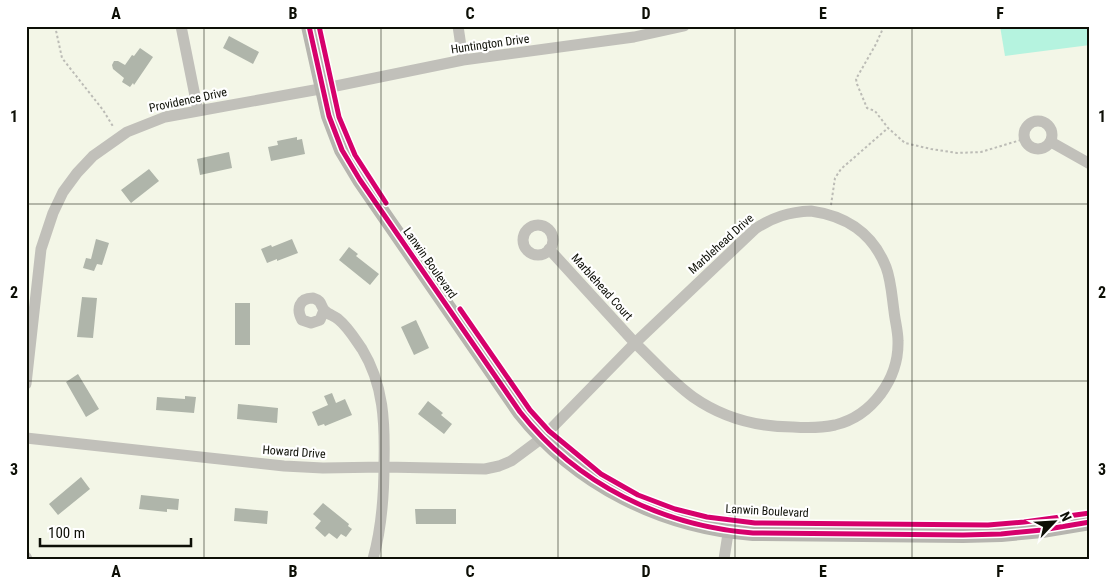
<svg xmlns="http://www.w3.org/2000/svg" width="1116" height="585" font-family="'Roboto Condensed',sans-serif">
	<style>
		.water { fill: #b5f3df }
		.building { fill: #afb5aa }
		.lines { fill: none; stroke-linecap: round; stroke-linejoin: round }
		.path { stroke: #bcbcb6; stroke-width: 2; stroke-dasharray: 2.5 2.5; stroke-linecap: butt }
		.street { stroke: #c1c0ba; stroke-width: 11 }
		.secondary { stroke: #b6b5af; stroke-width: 16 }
		.cycleway-casing { stroke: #fff; stroke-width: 8 }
		.cycleway { stroke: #d6006c; stroke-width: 5 }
		.grid { fill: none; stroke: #0d0f06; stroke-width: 1; stroke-opacity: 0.55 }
		.labels { text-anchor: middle; stroke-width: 4.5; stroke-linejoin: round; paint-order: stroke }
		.street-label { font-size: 12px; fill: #0d0f06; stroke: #fff }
		.neatline { fill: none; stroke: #0d0f06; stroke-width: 2 }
		.grid-label { font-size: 16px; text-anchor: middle; font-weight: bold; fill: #0d0f06 }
	</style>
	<rect width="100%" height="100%" fill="#f3f6e7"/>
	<path class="water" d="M1000,26h90v19l-85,11z"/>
	<path class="building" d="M229,36l30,16 -6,12 -30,-16z
		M140,48l13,9 -19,28 -1,-2 -3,4 -8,-5 2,-4 -11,-9 -1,-4 2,-4h4l7,4 7,-10 2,1z
		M297,137v3l5,-1 3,15 -34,7 -3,-14 10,-2 -1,-4z
		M229,152l3,16 -32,7 -3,-16z
		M149,169l10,12 -28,22 -10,-13z
		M96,239l13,4 -7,22 -5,-1 -3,7 -11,-3 3,-10 5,1z
		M292,239l6,14 -21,8v-2l-10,4 -6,-14 10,-4 1,2z
		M349,247l9,7 -2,2 23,18 -9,11 -31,-25z
		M82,297l15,1 -4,40 -16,-1z
		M235,303h15v42h-15z
		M416,320l13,28 -15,7 -13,-28z
		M78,374l21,35 -13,8 -20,-35z
		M332,393l4,10 9,-4 7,16 -27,11 -1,-2 -6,2 -6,-14 16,-7 -4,-9z
		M185,396l11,1 -2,16 -38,-3 1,-13 28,2z
		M428,401l15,12 -2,2 11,9 -8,10 -26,-20z
		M238,404l40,4 -1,15 -40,-4z
		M81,477l9,12 -32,26 -9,-11z
		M141,495l38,4 -1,11 -11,-1v3l-28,-3z
		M323,503l26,21 -1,2 4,3 -6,8 -5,-3 -4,5 -8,-6 -4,4 -10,-9 6,-7 -8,-7z
		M235,508l33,3 -1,13 -33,-3z
		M415,509h41v15h-40z"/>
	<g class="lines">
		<path class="path" d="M55,26l7,32 41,52 11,18
			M884,26l-8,18 -20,35 1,5 10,24 8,3 13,17 17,15 26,6 26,4 24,-1 43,-13
			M831,205l4,-27 6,-9 47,-41"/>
		<path class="street" d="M181,26l17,85
			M458,26l5,34
			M1024 135a14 14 0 1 1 28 0a14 14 0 1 1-28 0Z
			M1051,142l39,22
			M811,211c35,5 61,21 75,56 5,13 6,30 8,44 1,10 4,20 4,30 1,38 -26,75 -63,84 -14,3 -28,3 -42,2 -36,0 -70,-9 -100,-30 -21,-15 -39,-36 -58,-54l120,-114c18,-12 34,-17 56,-18z
			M523 240a15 15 0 1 1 30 0a15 15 0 1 1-30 0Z
			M324,310l-4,10 -9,3 -9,-3c-6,-11 -3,-22 11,-22 10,3 7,8 12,13 3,3 9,5 13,8 10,8 17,20 24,30 22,36 23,74 22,115 0,33 -2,63 -11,95
			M26,384l15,-135 12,-36 10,-21 14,-19 16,-17 34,-24 38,-15 33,-6 133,-24 132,-27 171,-23 50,-11
			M26,438l258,28 39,2 61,-1 101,2 14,-3 12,-5 31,-23 93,-95 -86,-94
			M26,557l1,2
			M724,559l6,-38"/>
		<path class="secondary" d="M309,26l20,90 13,34 18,30 160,232c57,72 142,114 233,121l210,2 38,-1 41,-4 48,-8"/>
		<g class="cycleway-casing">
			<path id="cycleway" d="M309,26l20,90 13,34 18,30 160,232c57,72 142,114 233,121l210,2 38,-1 41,-4 48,-8
				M319,26l20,91 16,38 31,48
				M460,309l70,101 19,21 52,43 37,21 37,14 32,8 48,6 233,2 36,-3 66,-9"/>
		</g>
		<use href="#cycleway" class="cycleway"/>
	</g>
	<path class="grid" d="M204,26v533M381,26v533M558,26v533M735,26v533M912,26v533M26,204h1064M26,381h1064"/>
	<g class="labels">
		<g class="street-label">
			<text transform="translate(490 44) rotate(-8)" y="4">Huntington Drive</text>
			<text transform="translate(188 100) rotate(-12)" y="4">Providence Drive</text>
			<text transform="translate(721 244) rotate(-42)" y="4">Marblehead Drive</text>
			<text transform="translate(430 263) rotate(55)" y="4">Lanwin Boulevard</text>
			<text transform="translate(602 287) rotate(48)" y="4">Marblehead Court</text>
			<text transform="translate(294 452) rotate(4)" y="4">Howard Drive</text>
			<text transform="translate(767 511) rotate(3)" y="4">Lanwin Boulevard</text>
		</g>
	</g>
	<rect width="1116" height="585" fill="none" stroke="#ffffff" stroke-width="55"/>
	<g transform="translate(1054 522) rotate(65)" stroke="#ffffff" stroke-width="4" paint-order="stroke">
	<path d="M0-4L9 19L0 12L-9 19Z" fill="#0d0f06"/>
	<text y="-8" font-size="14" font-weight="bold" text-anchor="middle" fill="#0d0f06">N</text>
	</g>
	<path d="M40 538v8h151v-8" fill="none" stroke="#0d0f06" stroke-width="2.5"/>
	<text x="48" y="538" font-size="15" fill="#0d0f06" stroke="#ffffff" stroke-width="4" paint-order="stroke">100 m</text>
	<rect x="28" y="28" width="1060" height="530" class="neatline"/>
	<g class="grid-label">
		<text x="116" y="19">A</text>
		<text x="293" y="19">B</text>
		<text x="470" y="19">C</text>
		<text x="646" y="19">D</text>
		<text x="823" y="19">E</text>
		<text x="1000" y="19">F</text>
		<text x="14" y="122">1</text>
		<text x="1102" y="122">1</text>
		<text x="14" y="298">2</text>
		<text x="1102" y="298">2</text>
		<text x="14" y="475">3</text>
		<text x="1102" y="475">3</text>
		<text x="116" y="577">A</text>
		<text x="293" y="577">B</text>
		<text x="470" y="577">C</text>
		<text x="646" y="577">D</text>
		<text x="823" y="577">E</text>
		<text x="1000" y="577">F</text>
	</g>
</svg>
